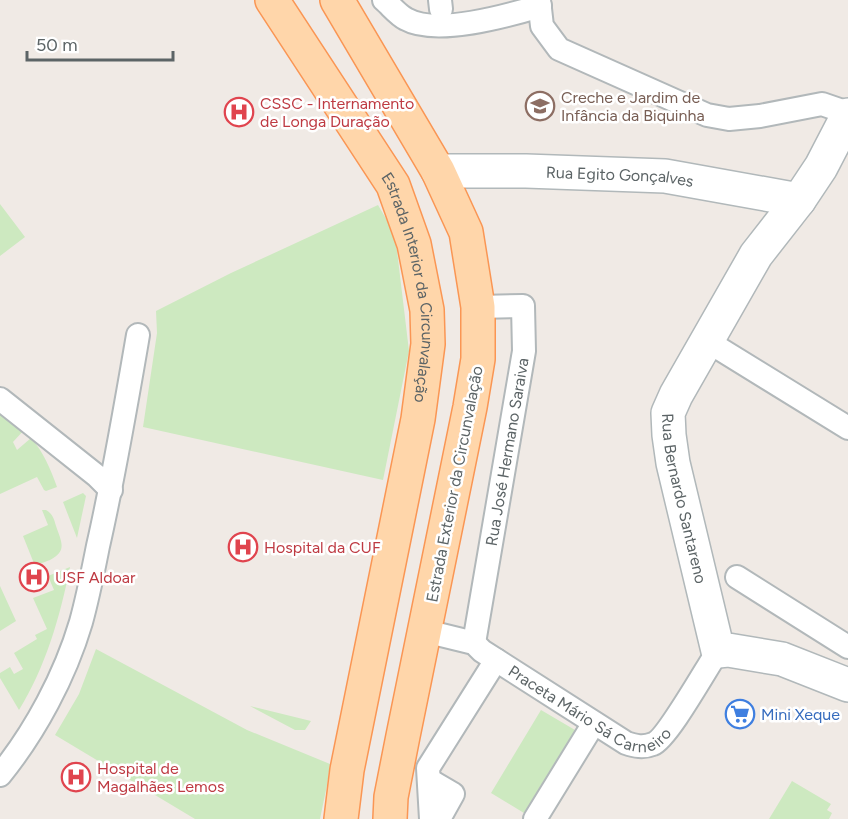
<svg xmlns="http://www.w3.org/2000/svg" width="848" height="819" font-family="Figtree,sans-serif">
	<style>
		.green { fill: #cde9c0 }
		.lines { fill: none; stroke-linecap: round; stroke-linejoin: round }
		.street-casing { stroke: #b2b8ba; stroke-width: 26 }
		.secondary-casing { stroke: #b1b8ba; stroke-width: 36 }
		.primary-casing { stroke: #fa9654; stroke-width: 36 }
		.street { stroke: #fff; stroke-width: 22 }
		.secondary { stroke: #fff; stroke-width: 33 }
		.primary { stroke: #ffd6aa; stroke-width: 33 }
		.labels { text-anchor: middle; stroke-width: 5; stroke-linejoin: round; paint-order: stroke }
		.education-label { font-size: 16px; fill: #785e54; stroke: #fff; text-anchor: start }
		.health-label { font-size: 16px; fill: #be3a42; stroke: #fff; text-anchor: start }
		.street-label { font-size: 16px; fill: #5c6466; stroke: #fff }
		.shop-label { font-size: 16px; fill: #366cbe; stroke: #fff; text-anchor: start }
	</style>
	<rect width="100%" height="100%" fill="#f0eae5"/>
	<path class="green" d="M0,204l25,33 -25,19z
		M378,205l17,29 14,117 -26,129 -240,-53 14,-94 -1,-22 75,-38z
		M0,403l24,27 -11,12 4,8 14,-12c12,13 20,32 26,49l-11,4 -2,-1 -7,-13 -37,17z
		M83,493l3,3 -9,42 -14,-36z
		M42,510h4c7,4 8,9 10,16 5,15 12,25 -6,34 -6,2 -9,4 -15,4l-2,-3 -10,-25 25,-11z
		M70,567c-10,50 -24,99 -51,143l-19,-32v-5l10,-6 4,7 9,-5 -9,-16 23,-14 -2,-4 12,-6 -14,-31 21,-8 -6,-14z
		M0,586l16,35 -16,10z
		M96,649l151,81 83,34 -3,21 -7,34h-125l-140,-84 24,-41z
		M250,706l61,15 -6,9h-10z
		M541,710l34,20 -51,83 -33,-20z
		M792,781l39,23 -4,6 5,3 -3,6h-60z"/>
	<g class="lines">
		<g class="street-casing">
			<g id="street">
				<path d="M384,0c7,6 14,15 22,19 30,17 101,-3 134,-13"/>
				<path d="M440,0l1,9"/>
				<path d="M539,0l3,26 17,23 148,66 22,4 31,-3 62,-12 26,9"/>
				<path d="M707,341l141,87"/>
				<path d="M0,399l97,77 14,14"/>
				<path d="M737,577l111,70"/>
				<path id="s1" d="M425,631l49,12 8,8 144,92c9,3 17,5 27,1 14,-5 54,-77 65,-93"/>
				<path id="s2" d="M474,643l50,-292 -1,-45 -45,1"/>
				<path d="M0,775c35,-43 65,-99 81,-153 7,-25 12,-51 17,-76 16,-70 28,-141 40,-211"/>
				<path d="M429,780l24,14 -14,25"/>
				<path d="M431,819l-3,-51 68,-108"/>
				<path d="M535,819l59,-96"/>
			</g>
		</g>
		<g class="secondary-casing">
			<g id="secondary">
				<path id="s3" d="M848,115l-27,52 -22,33 -43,55 -80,140 -8,18 1,22 4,28 45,188 10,-1 54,9 66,26"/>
				<path id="s4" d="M438,171h88l139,5 134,24"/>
			</g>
		</g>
		<g class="primary-casing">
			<g id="primary">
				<path id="s5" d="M272,0l121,185 21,59 13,66 1,34 -10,75 -71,351 -6,49"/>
				<path d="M337,0l101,171 28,61 12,75v52l-8,48 -67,329 -12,61 -1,22"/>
			</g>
		</g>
		<use href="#street" class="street"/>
		<use href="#secondary" class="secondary"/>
		<use href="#primary" class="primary"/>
	</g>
	<defs>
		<g id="school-ring" transform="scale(1.5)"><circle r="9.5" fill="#fff" stroke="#8d6e63" stroke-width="1.5"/><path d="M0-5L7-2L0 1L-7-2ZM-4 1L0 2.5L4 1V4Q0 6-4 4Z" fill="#8d6e63"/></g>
		<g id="hospital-ring" transform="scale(1.5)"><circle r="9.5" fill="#fff" stroke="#e0444e" stroke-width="1.5"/><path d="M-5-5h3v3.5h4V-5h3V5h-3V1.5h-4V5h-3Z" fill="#e0444e"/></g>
		<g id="supermarket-ring" transform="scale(1.5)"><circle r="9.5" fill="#fff" stroke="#3f7fe0" stroke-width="1.5"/><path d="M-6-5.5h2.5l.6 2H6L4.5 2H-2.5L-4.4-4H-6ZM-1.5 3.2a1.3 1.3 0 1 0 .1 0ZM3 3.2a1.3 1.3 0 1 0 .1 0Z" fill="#3f7fe0"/></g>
	</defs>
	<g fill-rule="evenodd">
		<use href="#school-ring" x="540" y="106"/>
		<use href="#hospital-ring" x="239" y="112"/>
		<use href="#hospital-ring" x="243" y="547"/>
		<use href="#hospital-ring" x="34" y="577"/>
		<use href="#supermarket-ring" x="740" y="714"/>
		<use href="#hospital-ring" x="76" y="777"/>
	</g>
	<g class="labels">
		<g class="education-label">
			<text x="561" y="103">Creche e Jardim de<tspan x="561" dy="18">Infância da Biquinha</tspan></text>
		</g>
		<g class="health-label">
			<text x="260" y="109">CSSC - Internamento<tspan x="260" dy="18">de Longa Duração</tspan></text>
			<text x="264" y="553">Hospital da CUF</text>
			<text x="55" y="583">USF Aldoar</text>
			<text x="97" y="774">Hospital de<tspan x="97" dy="18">Magalhães Lemos</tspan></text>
		</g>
		<g class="street-label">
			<text dy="6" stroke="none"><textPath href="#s4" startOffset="182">Rua Egito Gonçalves</textPath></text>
			<text dy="6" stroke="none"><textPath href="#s5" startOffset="326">Estrada Interior da Circunvalação</textPath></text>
			<text dy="6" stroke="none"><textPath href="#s2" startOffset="194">Rua José Hermano Saraiva</textPath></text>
			<text transform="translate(454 484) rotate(-79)" y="6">Estrada Exterior da Circunvalação</text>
			<text dy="6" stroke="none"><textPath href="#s3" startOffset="436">Rua Bernardo Santareno</textPath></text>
			<text dy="6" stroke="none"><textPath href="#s1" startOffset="188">Praceta Mário Sá Carneiro</textPath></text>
		</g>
		<g class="shop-label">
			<text x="761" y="720">Mini Xeque</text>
		</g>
	</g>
	<path d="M27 51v9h146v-9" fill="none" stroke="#5c6466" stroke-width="3"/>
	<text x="36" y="51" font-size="18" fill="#5c6466" stroke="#ffffff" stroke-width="4.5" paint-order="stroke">50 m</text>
</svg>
